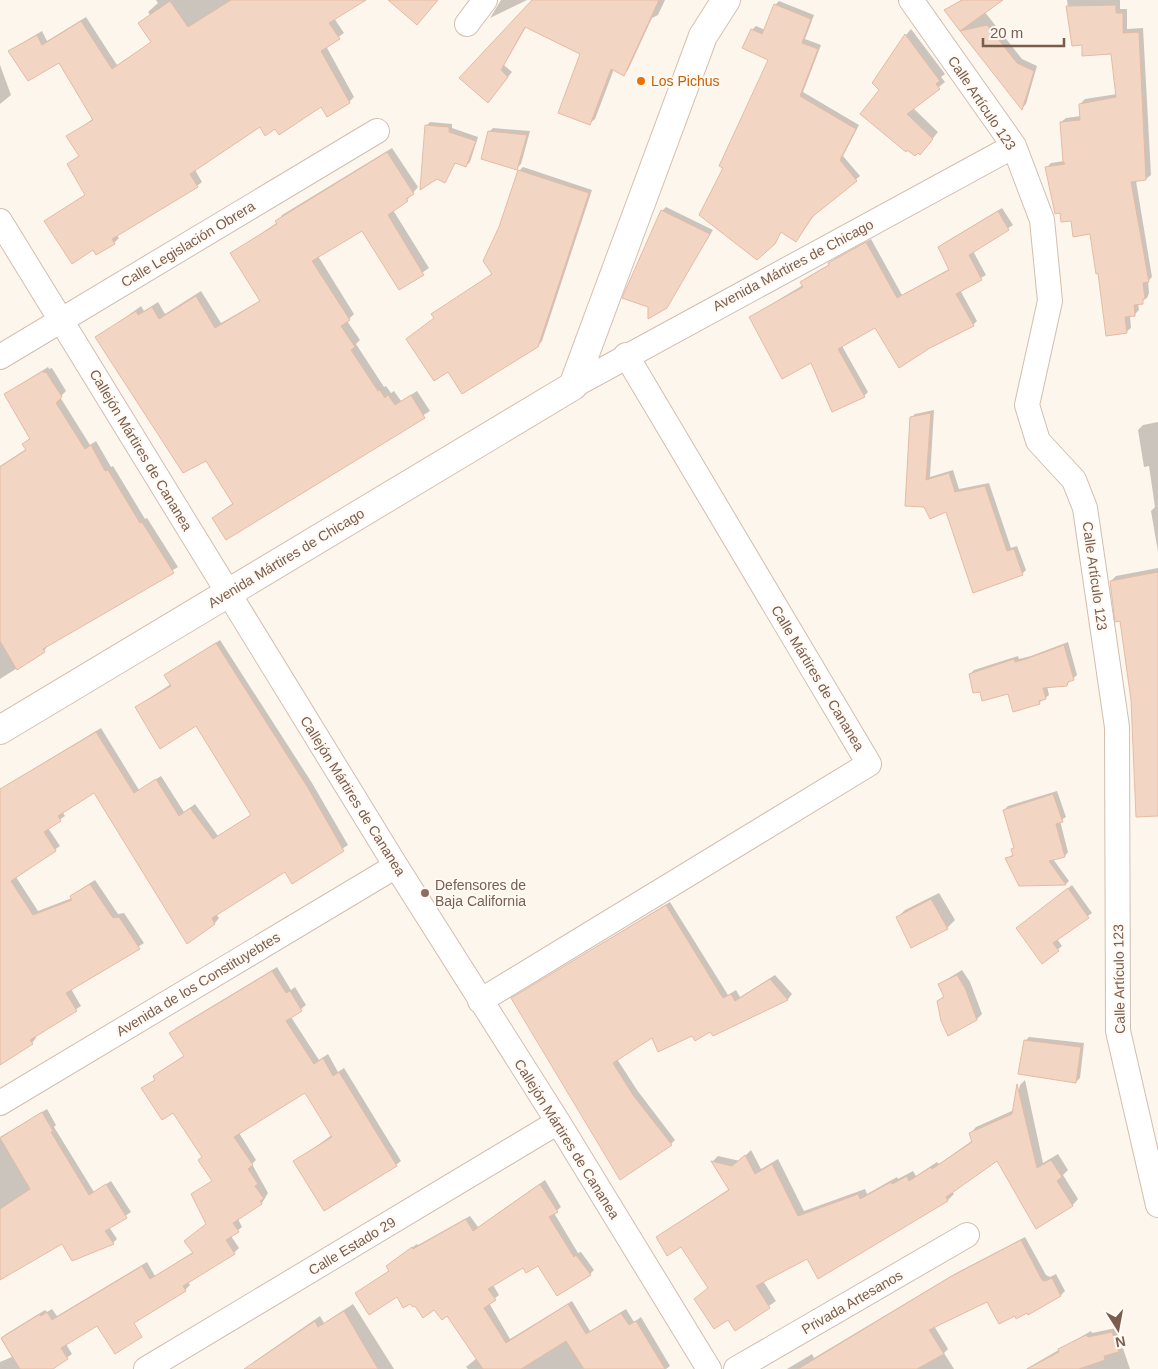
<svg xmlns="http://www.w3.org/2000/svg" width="1158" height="1369" font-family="Arial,sans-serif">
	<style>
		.shadow { fill: #0003 }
		.building { fill: #f3d5c3; stroke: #e6bba3 }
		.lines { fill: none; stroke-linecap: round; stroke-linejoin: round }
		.street-casing { stroke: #d1beb0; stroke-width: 26 }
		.secondary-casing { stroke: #d6c0b0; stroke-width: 30 }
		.street { stroke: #fff; stroke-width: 24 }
		.secondary { stroke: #fff; stroke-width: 28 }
		.food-dot { fill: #e8710a; stroke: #fffaf3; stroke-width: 2 }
		.education-dot { fill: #8d6e63; stroke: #fffaf3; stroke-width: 2 }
		.labels { text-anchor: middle; stroke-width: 4; stroke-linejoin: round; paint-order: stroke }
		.food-label { font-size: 14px; fill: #c56008; stroke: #fffaf3; text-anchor: start }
		.street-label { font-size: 14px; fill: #7a5c4d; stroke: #fffaf3 }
		.education-label { font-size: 14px; fill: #785e54; stroke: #fffaf3; text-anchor: start }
	</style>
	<rect width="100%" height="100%" fill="#fdf6ec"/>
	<path class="shadow" d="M156,0h207l-29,18 10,15 -18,13 28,51 -5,5 -28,3 -45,23 -16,-2 -65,44 7,12 -5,4 -81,48 3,4 -5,5 -68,-22 40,-27 -18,-29 12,-10 -13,-18 27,-19 -34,-57 -51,-10 33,-20 5,10 39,-24 31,48 35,-23 -13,-19 11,-8 -2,-3 10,-9z
		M501,0h26l-37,18z
		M534,0h131l-7,15 -6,3 -24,52 -4,4 -10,-5 -19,50 -5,4 -8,-69 -56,-27 -22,38 8,7 -20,25 -31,-19z
		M961,0h39l-16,11 38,48 15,7 -11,38 -4,4 -77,-97z
		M1067,0h53v9h7v20l16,-1 8,147 -5,4 -10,2 16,96 -4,4 1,12 -2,5 -9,5 1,7 -5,5 -4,1 1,12 -5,4 -27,-60 -8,-39 -19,-14 -25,-52 4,-4 13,-2 -3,-39 5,-4 15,-2 -1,-12 5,-5 32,-5 -5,-41 -29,-10 -10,2z
		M779,1l35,14 -9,24 16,6 -18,47 56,33 -16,31 17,20 -45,38 -16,23 -17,-6 -8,12 -49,-76 45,-108 -18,-29 4,-4 9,4 10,-25z
		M911,29l34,45 -4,3 4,5 -32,26 25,24 -12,15 -45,-58 25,-54z
		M0,65l11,30 -11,9z
		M430,122l22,2v4l26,9 -8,25 -4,4 -10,-4 -12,20 -18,-56z
		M493,128l37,3 -9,33 -4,4 -28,-36z
		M392,148l26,39 -11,13 -14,10 36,58 -30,21 -37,-60 -44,27 36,58 -7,7 13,19 -4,4 28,43 2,-1 5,7 3,-2 7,10 16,-10 13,20 -204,127 -13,-20 20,-15 -27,-44 -109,-121 44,-32 3,5 14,-9 7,12 36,-23 20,32 40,-23 -29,-47 46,-31 4,-7z
		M523,167l69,23 -50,151 -4,5 -90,24 -41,-31 28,-21 2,-7 56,-38 7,-46 19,-56z
		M666,207l47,23 -47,77 -4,-96z
		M1002,208l11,17 -40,26 13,24 -26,15 17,31 -4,4 -97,2 -34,19 26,46 -4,4 -114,-79 53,-32 -1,-3 4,-4 24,-14 4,-5 37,-20 31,56 47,-26 -9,-21 4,-5z
		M48,367l1,2 3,-1 14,23 -6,6 30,48 6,-4 15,26 2,-1 32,53 2,-1 31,49 -130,78 -4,6 -44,28v-213l26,-17 -3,-5 8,-7 -26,-43z
		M934,410l-4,67 23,-7 6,19 30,-6 22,65 6,-2 9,24 -4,4 -75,-64 -16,7 -20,-99 4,-4z
		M1158,422v130l-7,-41 4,-4 -6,-41 -5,1 -6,-37 5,-5z
		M1158,568v246l-25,-115 -12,-79 -10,-39 5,-5z
		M220,640l92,143 36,62 -56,37 -7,-12 -69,44 3,4 -4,5 -28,19 -92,-150 -33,19 3,5 -17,12 12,18 -44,31 22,34 34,-13 4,-6 19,-12 23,34 6,-1 20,30 -73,46 10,17 -46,30 1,2 -4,5 -32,20v-274l101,-61 38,62 22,-14 23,36 11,-8 23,32 34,-22 -56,-89 -60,-18 35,-23 -5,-8 4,-5z
		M1068,642l9,33 -11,10 -19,1 2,9 -10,8 -31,-10 -27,-3 -11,-16 4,-4 44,-14 1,3 12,-3z
		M1057,791l9,26 -6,4 8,31 -3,4 -12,3 16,22 -3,3 -46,1 -14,-26 8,-5 -2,-4 3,-3 -11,-37 4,-4z
		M1072,885l20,28 -35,26 5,7 -19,16 -21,-37z
		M939,893l16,27 -8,8 -50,-10 8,-8z
		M670,902l58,93 8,-5 4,7 35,-22 17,19 -4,5 -75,36 -2,-5 -19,4 -40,2 -35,23 20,31 38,50 -4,4 -159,-145z
		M277,967l14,23 4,-3 11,18 -15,12 28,43 9,-6 10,18 6,-4 57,93 -5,4 -102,-3 38,-27 -26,-44 -67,42 17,27 -4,4 16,29 -6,10 -24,16 4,8 -11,9 8,12 -5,5 -46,29 2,3 -5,5 -88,34 -31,20 6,10 -21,15h-51v-7l12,-5 -11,-18 5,-5 39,-24 2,2 5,-3 5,7 90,-54 8,14 38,-24 -7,-11 21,-17 -14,-29 20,-15 -10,-24 -29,-45 -31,-22 13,-10 -2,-3 5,-4 26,-17 -14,-22 5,-5z
		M962,970l8,12 12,32 -5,5 -39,-18 7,-6 -6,-11z
		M1029,1037l55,6 -4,35 -4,4 -51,-41z
		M1025,1080l18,83 15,-9 10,16 -5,5 15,24 -6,7 -75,-47 -45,32 2,3 -6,6 -130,78 -11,-21 -44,24 13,20 -40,28 -7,-11 -33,-19 13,-12 -27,-42 -25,-8 72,-48 -17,-27 6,-6 22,5 11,-11 10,19 17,-10 26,52 61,-22 2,5 30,-17 1,2 15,-8 3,5 21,-14 2,2 34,-24 -3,-6 6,-7 38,-17 6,-25z
		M47,1109l9,16 -2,2 40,65 17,-11 20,31 -22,15 8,12 -4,4 -113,-3v-103z
		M545,1180l16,27 -7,6 24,40 3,-1 13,18 -4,4 -51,-10 -15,3 -31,18 6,10 -10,8 21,36 62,-38 18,30 36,-22 8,13 7,-5 29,49 -4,3h-198l-2,-2 11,-9 -30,-44 -50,-18 -41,-3 34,-23 2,-8 25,-18 1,1 52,-29 8,11z
		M1025,1237l21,38 4,2 6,-3 9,17 -4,4 -74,5 -53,26 14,23 -4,4 10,16h-167l25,-15 2,4 142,-85z
		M353,1304l41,65h-143l-1,-3 5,-5 65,-45 4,7z
		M1116,1328l14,41h-104l65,-38 1,2z"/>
	<path class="building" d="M231,0h135l-37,23 11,16 -19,12 29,52 -23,14 -6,-10 -42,28 -4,-6 -10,7 -5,-9 -70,47 8,13 -86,52 3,5 -19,11 -3,-5 -21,14 -28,-43 41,-26 -18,-31 12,-8 -13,-20 27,-16 -34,-57 -31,18 -20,-30 29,-16 5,10 39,-24 31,48 39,-27 -13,-19 32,-22 18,26z
		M388,0h50l-21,25z
		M532,0h127l-35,76 -13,-7 -21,56 -32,-12 22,-59 -55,-27 -24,43 7,7 -20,26 -29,-25z
		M962,0h41l-43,31 -16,-21z
		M774,4l37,15 -9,24 16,6 -18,47 56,33 -16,31 17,21 -45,36 -16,25 -15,-10 -6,12 -18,16 -58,-45 24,-47 -4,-2 49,-106 -26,-12 9,-19 11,5z
		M1116,5v8h7v20l16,-1 7,148 -15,2 18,100 -6,1 2,16h-2v5l-9,1 1,11 -10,1 2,16 -21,3 -8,-63 -2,1 -6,-40 -17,3 -2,-16 -10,1 -1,-9 -5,1 -10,-47 20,-3 -2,-3 -3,-39 20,-2 -1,-16 37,-7 -5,-43 -29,2v-11l-10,1 -6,-40z
		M987,25l30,38 17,8 -12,39 -62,-79z
		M905,34l35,47 -4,3 4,5 -33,25 26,25 -13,16 -2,-2 -3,3 -8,-6 -1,2 -46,-38 19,-24 -7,-7z
		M425,125l24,2v5l27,9 -10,26 -11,-4 -10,20 -8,-4 -17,11z
		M488,131l39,4 -10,35 -36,-11z
		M387,152l27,42 -8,5 2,2 -20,14 36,60 -25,15 -37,-59 -50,30 38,59 -9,6 14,21 -4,3 27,41 2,-1 5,8 3,-3 7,10 16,-10 14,23 -199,122 -14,-22 21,-14 -27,-43 -23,12 -88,-136 41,-26 2,4 14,-8 7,12 37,-23 19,32 45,-27 -30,-48 47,-29 -2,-3z
		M518,170l71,23 -51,154 -76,47 -14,-22 -14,9 -28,-42 28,-21 -3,-4 61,-40 -9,-13 16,-34z
		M661,210l49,24 -43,74 -19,11v-12l-26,-9z
		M998,211l11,19 -40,25 13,25 -26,14 18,32 -44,22 -31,20 -24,-40 -37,21 27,48 -33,15 -21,-49 -29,16 -33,-62 54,-30 -3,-5 29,-17 -1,-2 38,-21 31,56 52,-28 -11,-23z
		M43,371l1,2 2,-1 16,25 -6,6 29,46 6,-4 14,26 3,-1 32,53 2,-1 32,51 -131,76 2,3 -28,18 -17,-29v-174l26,-17 -4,-6 8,-5 -26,-45z
		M931,413l-5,67 23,-7 6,19 30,-6 22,65 7,-2 9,26 -50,18 -27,-81 -16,7 -6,-12 -19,-1 5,-89z
		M1158,572v244l-22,1 -5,-117 -11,-79 -5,1 -5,-41z
		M216,643l92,145 36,63 -52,33 -7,-12 -73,46 3,6 -28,20 -93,-151 -36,23 3,5 -17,11 12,19 -45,30 22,34 39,-15 -2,-4 20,-12 23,34 6,-1 21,32 -74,44 11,18 -47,29 3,4 -33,21v-276l96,-57 38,61 22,-14 23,37 11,-8 23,31 38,-24 -55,-89 -36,23 -25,-42 36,-21 -7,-11z
		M1064,645l10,35 -6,2 -1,4 -24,2 3,11 -7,2 1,3 -27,8 -5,-18 -26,7 -2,-9 -7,1 -4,-19 45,-15 1,3 11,-3z
		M1053,794l10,28 -7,2 9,33 -16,4 17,24 -47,1 -14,-28 8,-2 -2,-7 3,-1 -11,-38z
		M1068,888l21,30 -36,25 6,8 -17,13 -26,-36z
		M931,899l17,30 -37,19 -15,-31z
		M666,905l57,93 8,-4 4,7 35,-22 18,21 -75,36 -3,-4 -15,9 -3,-5 -34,16 -6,-14 -39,25 20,32 39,50 -52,35 -109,-182z
		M272,971l14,22 4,-2 12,20 -16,10 28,43 9,-6 10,18 6,-4 58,94 -73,45 -31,-50 39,-24 -27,-44 -71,44 19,28 -5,4 10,15 -3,2 9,13 -4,2 2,3 -29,19 6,9 -13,8 9,14 -52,32 3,5 -52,32 8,14 -27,17 -18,-28 -36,22 7,11 -15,10h-33l-19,-31 39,-24 1,2 6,-4 5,8 90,-54 8,13 43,-26 -9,-12 22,-17 -15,-30 21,-13 -14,-21 4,-3 -29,-44 -11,7 -21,-32 14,-8 -2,-4 31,-20 -15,-23z
		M957,975l8,13 12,32 -29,16 -7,-15 -4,-20 7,-4 -6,-13z
		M1024,1040l57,7 -5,36 -58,-9z
		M1017,1084l20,84 14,-8 11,17 -5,4 16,25 -37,23 -39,-68 -51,36 2,4 -130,78 -11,-20 -51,27 14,22 -35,23 -7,-11 -14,9 -20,-30 14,-11 -27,-41 -14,9 -11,-19 73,-47 -18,-29 21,5 13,-11 10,19 17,-10 26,52 60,-22 2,5 31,-17 1,2 15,-8 2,5 22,-14 1,2 40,-27 -3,-9 43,-19z
		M42,1112l11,19 -2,1 38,63 17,-11 21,34 -22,13 9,13 -42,17 -10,-17 -62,36v-71l30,-20 -30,-51z
		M540,1184l18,28 -9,5 25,40 2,-2 15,20 -34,21 -19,-30 -12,7 -3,-5 -35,21 8,11 -12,8 22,35 62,-39 18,30 35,-21 8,12 7,-4 29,48h-81l-18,-28 -45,28h-38l-36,-53 -5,4 -8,-10 -11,8 -8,-12 -2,1 -3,-3 -7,4 -6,-11 -28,18 -14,-22 34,-22 -3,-5 26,-19 1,2 53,-30 7,12z
		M1021,1240l21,40 3,1 7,-3 9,18 -33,19 -1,-2 -11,6 -1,-3 -16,8 -12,-22 -58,28 15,24 -27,15h-119l152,-92z
		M344,1311l34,58h-134l71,-48 3,6z
		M1112,1332l7,20 -15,4 1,4 -26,9h-52l32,-17 -1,-3 28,-14 2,2z"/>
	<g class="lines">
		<g class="street-casing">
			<path id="street" d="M911,0l103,146 28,74 8,81 -23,104 11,36 36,39 11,28 32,219 1,304 40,174
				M467,24l18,-24
				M0,221l396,645 162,256 151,247
				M0,357l377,-226
				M573,386l441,-240
				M480,1001l389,-237 -243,-409
				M0,1103l396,-237
				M146,1369l412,-247
				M736,1369l231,-134"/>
		</g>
		<g class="secondary-casing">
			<path id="secondary" d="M0,730l573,-344 130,-350 23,-36"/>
		</g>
		<use href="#street" class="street"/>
		<use href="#secondary" class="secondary"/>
	</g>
	<circle class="food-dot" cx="641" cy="81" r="5"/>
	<circle class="education-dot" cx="425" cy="893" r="5"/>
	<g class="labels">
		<g class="food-label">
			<text x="651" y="86">Los Pichus</text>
		</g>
		<g class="street-label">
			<text transform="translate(982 103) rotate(56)" y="5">Calle Artículo 123</text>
			<text transform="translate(188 244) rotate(-31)" y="5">Calle Legislación Obrera</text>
			<text transform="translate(793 265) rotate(-28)" y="5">Avenida Mártires de Chicago</text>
			<text transform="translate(141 450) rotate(59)" y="5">Callejón Mártires de Cananea</text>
			<text transform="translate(286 558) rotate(-31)" y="5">Avenida Mártires de Chicago</text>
			<text transform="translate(1095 576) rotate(82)" y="5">Calle Artículo 123</text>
			<text transform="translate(818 678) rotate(59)" y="5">Calle Mártires de Cananea</text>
			<text transform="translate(353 796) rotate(58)" y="5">Callejón Mártires de Cananea</text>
			<text transform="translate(1119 979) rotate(-91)" y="5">Calle Artículo 123</text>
			<text transform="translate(198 984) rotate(-31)" y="5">Avenida de los Constituyebtes</text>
			<text transform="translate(567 1139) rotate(58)" y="5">Callejón Mártires de Cananea</text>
			<text transform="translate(352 1246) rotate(-31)" y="5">Calle Estado 29</text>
			<text transform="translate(852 1302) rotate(-30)" y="5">Privada Artesanos</text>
		</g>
		<g class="education-label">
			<text x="435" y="890">Defensores de<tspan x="435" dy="16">Baja California</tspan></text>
		</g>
	</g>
	<g transform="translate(1118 1329) rotate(169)" stroke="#fffaf3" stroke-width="4" paint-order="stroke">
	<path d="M0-4L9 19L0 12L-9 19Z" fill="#7a5c4d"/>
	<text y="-8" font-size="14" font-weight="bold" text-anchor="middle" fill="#7a5c4d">N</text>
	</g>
	<path d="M983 38v8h81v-8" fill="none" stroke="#7a5c4d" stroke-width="2.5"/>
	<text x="990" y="38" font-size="15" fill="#7a5c4d" stroke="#fffaf3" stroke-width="4" paint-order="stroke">20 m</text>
</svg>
